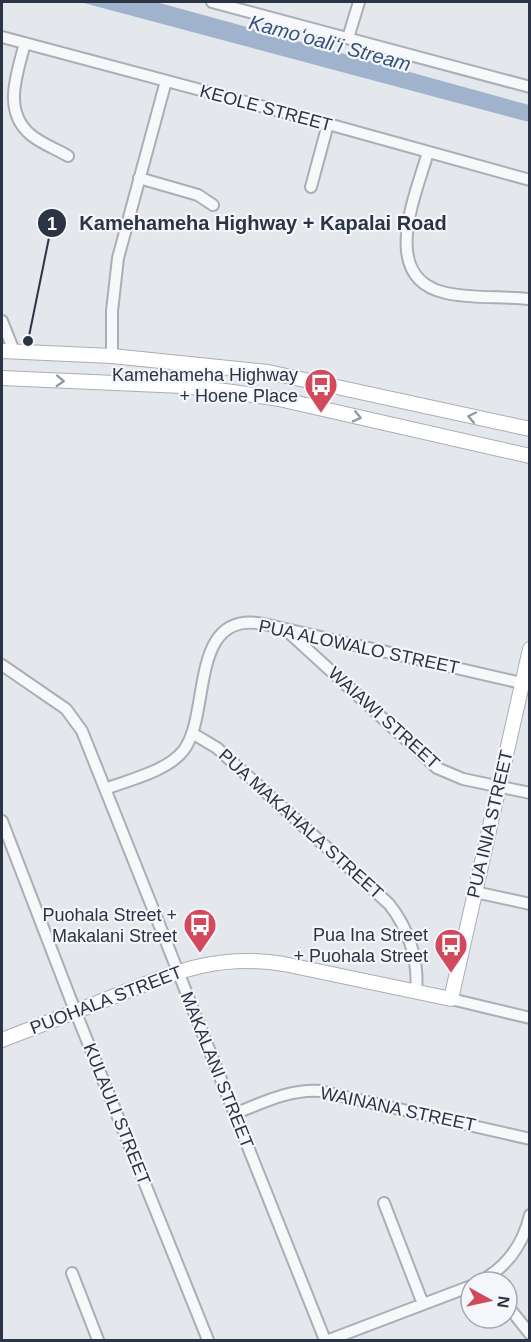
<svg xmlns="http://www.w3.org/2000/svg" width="531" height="1342" font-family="Helvetica,sans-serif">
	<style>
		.water { fill: #9fb4cc }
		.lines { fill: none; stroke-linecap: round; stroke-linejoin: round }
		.street-casing { stroke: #a9aeb7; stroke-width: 14 }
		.secondary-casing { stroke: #a9aeb7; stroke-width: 16 }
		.street { stroke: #f7f8fa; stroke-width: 10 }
		.secondary { stroke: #fff; stroke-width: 14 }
		.oneway { stroke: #959aa2 }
		.labels { text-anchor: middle; stroke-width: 4.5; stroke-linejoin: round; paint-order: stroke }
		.street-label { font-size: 18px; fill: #2b3445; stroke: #f4f6f9 }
		.poi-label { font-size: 18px; fill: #2b3445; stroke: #f4f6f9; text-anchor: end }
		.water-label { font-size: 20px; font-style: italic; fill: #34527a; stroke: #f4f6f9 }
		.leader { fill: none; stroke: #2b3445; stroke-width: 2 }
		.callout-dot { fill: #2b3445; stroke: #f4f6f9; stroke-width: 2 }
		.mark-label { font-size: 18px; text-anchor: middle; font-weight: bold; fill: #fff }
		.callout-label { font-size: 20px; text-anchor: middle; font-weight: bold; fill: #2b3445; stroke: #f4f6f9; stroke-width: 4.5; stroke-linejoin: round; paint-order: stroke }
	</style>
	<rect width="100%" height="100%" fill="#e4e7ec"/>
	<path class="water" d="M80,2h76l373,103v17z"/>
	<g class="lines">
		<g class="street-casing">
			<path id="street" d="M212,2l318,85
				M2,37l326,87 202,56
				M348,38l11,-36
				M25,43c-8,31 -23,68 6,92 11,9 25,14 37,21
				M428,152c-12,43 -50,126 18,141 27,6 56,3 84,6
				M139,178l59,17 15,10
				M311,187l17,-63
				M2,321l12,30
				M112,356v-45l6,-53 48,-177
				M285,629l152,139 26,11 67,14
				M2,665l64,44 16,22 243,609
				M192,733l25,15 172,156c20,25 30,57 27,88
				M105,789c24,-9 62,-18 78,-38 29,-36 4,-142 81,-127l266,61
				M2,821l72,187 134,332
				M475,892l55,12
				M451,999l79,19
				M234,1114c28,-11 55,-25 86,-23l210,48
				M384,1203l39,101
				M72,1273l26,67
				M479,1282c27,-14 44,-37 51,-67
				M507,1305l23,29
				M329,1340l142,-54"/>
		</g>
		<g class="secondary-casing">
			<path id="secondary" d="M2,351l110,5 156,16 262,57
				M2,378l181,8 50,6 46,7 251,57
				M2,1040c36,-14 73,-28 110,-43 62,-24 103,-44 172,-33l167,35 79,-350"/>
		</g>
		<use href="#street" class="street"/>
		<use href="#secondary" class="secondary"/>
	</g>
	<defs><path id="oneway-chevron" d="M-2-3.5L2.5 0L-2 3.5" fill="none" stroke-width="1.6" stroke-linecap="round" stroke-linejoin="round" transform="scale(1.5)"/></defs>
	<g class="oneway">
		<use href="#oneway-chevron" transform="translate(60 381) rotate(3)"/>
		<use href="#oneway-chevron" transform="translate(357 417) rotate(13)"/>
		<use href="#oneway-chevron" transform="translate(472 417) rotate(-168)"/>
	</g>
	<defs>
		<g id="bus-pin" transform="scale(1.725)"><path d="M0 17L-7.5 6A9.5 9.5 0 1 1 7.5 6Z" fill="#d1495b" stroke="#f4f6f9"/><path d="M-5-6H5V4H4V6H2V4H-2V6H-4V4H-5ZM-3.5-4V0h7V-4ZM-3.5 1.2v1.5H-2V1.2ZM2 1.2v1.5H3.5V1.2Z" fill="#fff"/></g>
	</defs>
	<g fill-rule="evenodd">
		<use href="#bus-pin" x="321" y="385"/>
		<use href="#bus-pin" x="200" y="925"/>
		<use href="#bus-pin" x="451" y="945"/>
	</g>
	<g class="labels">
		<g class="street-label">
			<text transform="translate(266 108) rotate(15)" y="6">KEOLE STREET</text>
			<text transform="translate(359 647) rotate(12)" y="6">PUA ALOWALO STREET</text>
			<text transform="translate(384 718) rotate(42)" y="6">WAIAWI STREET</text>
			<text transform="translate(301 824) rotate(42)" y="6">PUA MAKAHALA STREET</text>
			<text transform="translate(490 824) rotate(-77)" y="6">PUA INIA STREET</text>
			<text transform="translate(106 1000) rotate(-21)" y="6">PUOHALA STREET</text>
			<text transform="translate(217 1070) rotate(68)" y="6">MAKALANI STREET</text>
			<text transform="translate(398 1109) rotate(12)" y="6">WAINANA STREET</text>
			<text transform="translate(117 1114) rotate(68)" y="6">KULAULI STREET</text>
		</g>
		<g class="poi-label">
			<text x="298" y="381">Kamehameha Highway<tspan x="298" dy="21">+ Hoene Place</tspan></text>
			<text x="177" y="921">Puohala Street +<tspan x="177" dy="21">Makalani Street</tspan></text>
			<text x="428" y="941">Pua Ina Street<tspan x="428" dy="21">+ Puohala Street</tspan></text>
		</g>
		<g class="water-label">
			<text transform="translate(330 43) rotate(15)" y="7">Kamoʻoaliʻi Stream</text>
		</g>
	</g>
	<path class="leader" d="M28 341L52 223"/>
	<g class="callout-dot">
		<circle cx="28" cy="341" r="6"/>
		<circle cx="52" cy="223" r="15"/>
	</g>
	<g class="mark-label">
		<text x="52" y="230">1</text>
	</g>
	<g class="callout-label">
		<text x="263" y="230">Kamehameha Highway + Kapalai Road</text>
	</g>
	<rect width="531" height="1342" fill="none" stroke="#2b3445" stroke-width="6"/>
	<g transform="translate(489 1300) rotate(98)"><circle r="28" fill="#f4f6f9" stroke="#a4a8b1" stroke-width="1.5"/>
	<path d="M0-4.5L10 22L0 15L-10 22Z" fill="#d1495b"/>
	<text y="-9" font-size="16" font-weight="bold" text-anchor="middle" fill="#2b3445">N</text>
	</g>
</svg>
